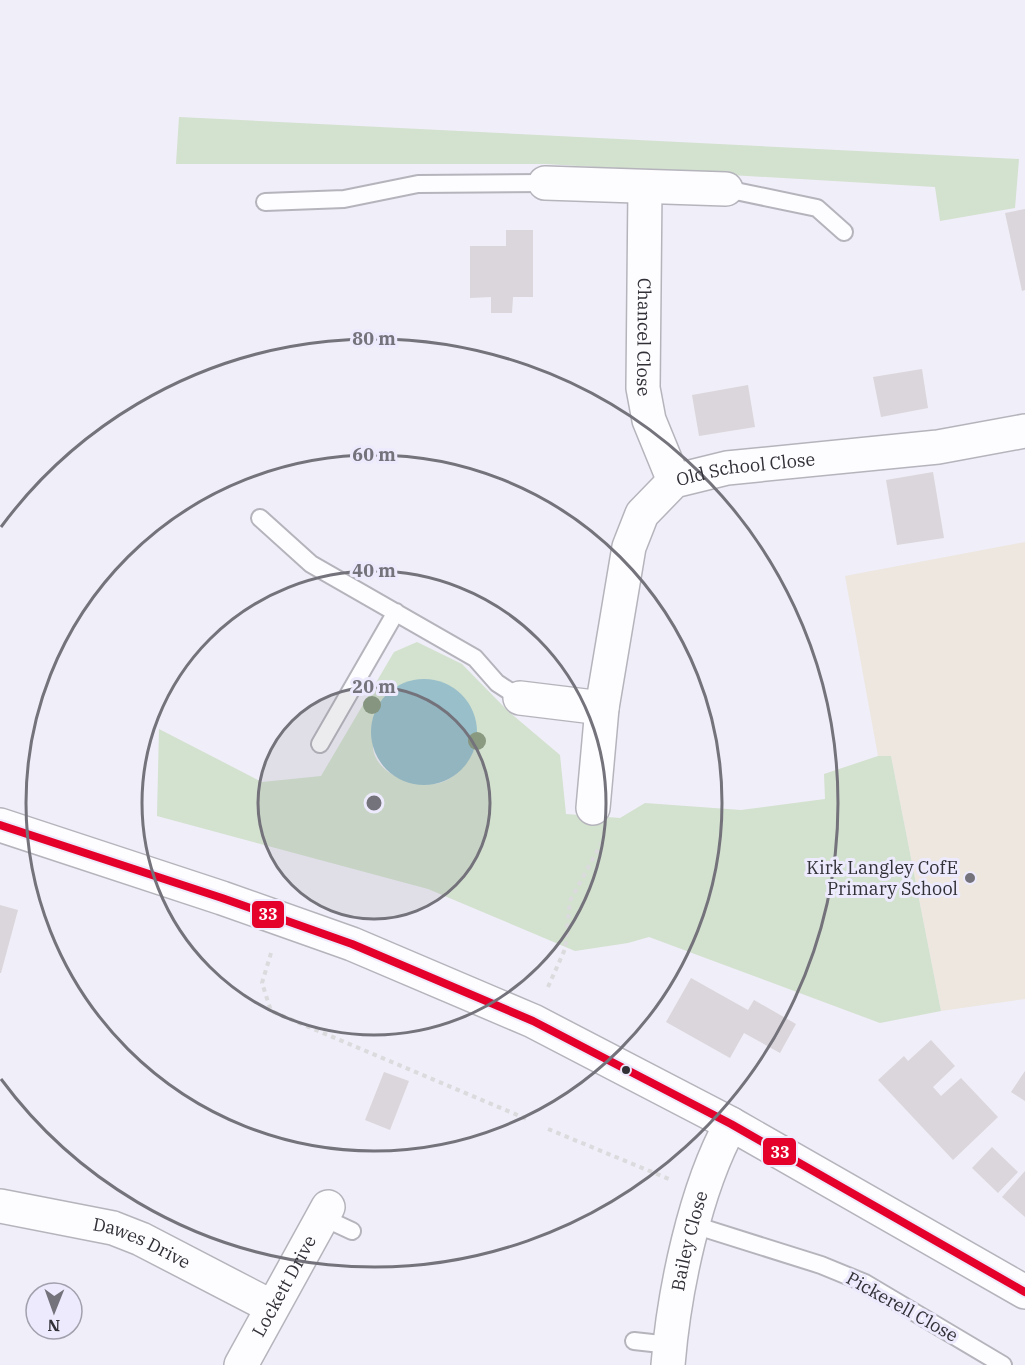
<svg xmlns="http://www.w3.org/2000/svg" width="1025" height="1365" font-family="'IBM Plex Serif',serif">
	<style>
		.education { fill: #ede7e0 }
		.green { fill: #d3e1cf; fill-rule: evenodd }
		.water { fill: #98bfca }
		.building { fill: #dbd6db }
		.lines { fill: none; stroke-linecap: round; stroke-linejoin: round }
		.lane-casing { stroke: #b5b4bc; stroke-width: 20 }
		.street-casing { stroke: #b5b4bc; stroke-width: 36 }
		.highway-casing { stroke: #b5b4bc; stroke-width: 36 }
		.path { stroke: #dbdadd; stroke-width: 4; stroke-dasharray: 4.5 4.5; stroke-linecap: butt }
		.lane { stroke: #fdfcfe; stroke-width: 16 }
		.street { stroke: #fdfcfe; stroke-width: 33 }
		.highway { stroke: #fdfcfe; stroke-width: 33 }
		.bus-1-casing { stroke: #eceafc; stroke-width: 12 }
		.bus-1 { stroke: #e4002b; stroke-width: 8 }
		.tree { fill: #899a80 }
		.ring { fill: none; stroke: #74727b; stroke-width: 3 }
		.poi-dot { fill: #74727b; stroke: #eceafc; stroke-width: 2 }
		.bus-dot { fill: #313037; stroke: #eceafc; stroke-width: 2 }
		.labels { text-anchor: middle; stroke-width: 6; stroke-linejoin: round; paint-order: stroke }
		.street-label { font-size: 18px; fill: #313037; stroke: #eceafc }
		.poi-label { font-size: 18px; fill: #313037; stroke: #eceafc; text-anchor: end }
		.centre { fill: #74727b; stroke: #eceafc; stroke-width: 3 }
		.ring-label { font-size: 18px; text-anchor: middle; font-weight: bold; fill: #74727b; stroke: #eceafc; stroke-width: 6; stroke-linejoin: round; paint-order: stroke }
		.line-badge { stroke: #eceafc; stroke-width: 2 }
		.badge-label { font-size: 16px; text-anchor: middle; font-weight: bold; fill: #fff }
	</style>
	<rect width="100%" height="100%" fill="#f0eef8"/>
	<path class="education" d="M1025,542v457l-84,12 -50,-255h-13l-33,-180z"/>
	<path class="green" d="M179,117l840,42 -4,49 -75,13 -5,-34 -390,-23h-369z
		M417,642l45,22 46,47 52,44 6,59 54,4 25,-15 96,7 84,-11 -1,-25 54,-18h13l50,255 -61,12 -231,-86 -21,6 -53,8 -147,-62 -271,-73 2,-87 103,53 59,-6 73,-124zM411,681l65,61c-6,17 -14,31 -31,39 -22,10 -69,-4 -72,-33 0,-8 4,-20 5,-28 5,-25 10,-29 33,-39z"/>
	<path class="water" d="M371 732a53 53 0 1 1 106 0a53 53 0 1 1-106 0Z"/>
	<path class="building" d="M1025,209v81l-3,1 -17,-78z
		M506,230h27v67h-20l-1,16h-21v-16l-21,1v-52h36z
		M922,369l6,39 -47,9 -8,-40z
		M748,385l7,42 -56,9 -7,-41z
		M933,472l11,66 -47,7 -11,-65z
		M0,905l18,5 -17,63h-1z
		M691,978l57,32 6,-10 42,24 -16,29 -36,-20 -14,25 -64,-36z
		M931,1040l24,26 -22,21 8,9 20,-18 37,39 -45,43 -75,-80 26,-24 4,5z
		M1025,1071v30l-14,-9z
		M384,1072l25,9 -19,49 -25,-10z
		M992,1147l26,25 -20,21 -26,-25z
		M1025,1171v46l-23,-20z"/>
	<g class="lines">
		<g class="lane-casing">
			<path id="lane" d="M726,189l91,19 27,24
				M265,202l79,-3 74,-15 127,-1
				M260,518l51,46 164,94 22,25 23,15
				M320,744l76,-132
				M322,1217l30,14
				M694,1225l127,40 44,18 138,82
				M634,1341l36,4"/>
		</g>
		<g class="street-casing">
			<g id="street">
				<path d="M545,183l181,6"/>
				<path id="s1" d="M645,187l-2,201 6,32 25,61"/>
				<path d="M520,698l82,10"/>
				<path id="s2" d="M593,808l9,-100 27,-161 13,-33 32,-33 53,-13 211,-21 87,-16"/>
				<path id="s3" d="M0,1206l113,22 28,11 131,68"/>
				<path id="s4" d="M241,1365l87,-158"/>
				<path id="s5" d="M668,1365c6,-74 27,-176 63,-241"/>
			</g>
		</g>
		<g class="highway-casing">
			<path id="highway" d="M0,825l222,73 130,46 181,77 198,103 294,168"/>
		</g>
		<path class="path" d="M271,953l-9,30 9,28 256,108
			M548,987l17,-38 5,-48 31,-57
			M548,1129l121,50"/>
		<use href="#lane" class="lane"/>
		<use href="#street" class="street"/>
		<use href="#highway" class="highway"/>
		<g class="bus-1-casing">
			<path id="bus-1" d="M0,825l222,73 130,46 181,77 198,103 294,168"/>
		</g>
		<use href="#bus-1" class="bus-1"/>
	</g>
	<g class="tree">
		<circle cx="372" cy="705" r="9"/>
		<circle cx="477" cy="741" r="9"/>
	</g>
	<circle cx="374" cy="803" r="116" fill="#74727b" fill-opacity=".12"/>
	<g class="ring">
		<circle cx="374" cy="803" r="116"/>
		<circle cx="374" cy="803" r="232"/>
		<circle cx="374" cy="803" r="348"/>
		<path d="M1 527A464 464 0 1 1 1 1079"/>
	</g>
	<circle class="poi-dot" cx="970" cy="878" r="6"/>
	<circle class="bus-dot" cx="626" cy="1070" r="5"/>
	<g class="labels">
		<g class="street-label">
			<text dy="6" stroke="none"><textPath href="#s1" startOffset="150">Chancel Close</textPath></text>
			<text dy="6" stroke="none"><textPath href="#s2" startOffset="418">Old School Close</textPath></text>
			<text dy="6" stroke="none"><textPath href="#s5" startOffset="126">Bailey Close</textPath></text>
			<text dy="6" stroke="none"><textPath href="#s3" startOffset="147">Dawes Drive</textPath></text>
			<text dy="6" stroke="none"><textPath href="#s4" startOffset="90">Lockett Drive</textPath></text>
			<text transform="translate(902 1307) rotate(29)" y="6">Pickerell Close</text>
		</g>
		<g class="poi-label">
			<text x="958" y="874">Kirk Langley CofE<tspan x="958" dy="21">Primary School</tspan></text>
		</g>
	</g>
	<circle cx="374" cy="803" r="9" class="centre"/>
	<g class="ring-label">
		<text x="374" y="345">80 m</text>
		<text x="374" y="461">60 m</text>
		<text x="374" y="577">40 m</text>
		<text x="374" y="693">20 m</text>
	</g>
	<g class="line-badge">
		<rect x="251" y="900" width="34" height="29" rx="6" fill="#e4002b"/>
		<rect x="762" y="1137" width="35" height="29" rx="6" fill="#e4002b"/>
	</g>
	<g class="badge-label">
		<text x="268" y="920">33</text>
		<text x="780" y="1158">33</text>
	</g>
	<g transform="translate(54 1311) rotate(181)"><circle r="28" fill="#eceafc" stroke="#a1a0ad" stroke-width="1.5"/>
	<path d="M0-4.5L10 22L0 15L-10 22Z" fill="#74727b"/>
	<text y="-9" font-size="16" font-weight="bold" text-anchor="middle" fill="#313037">N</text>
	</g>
</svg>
